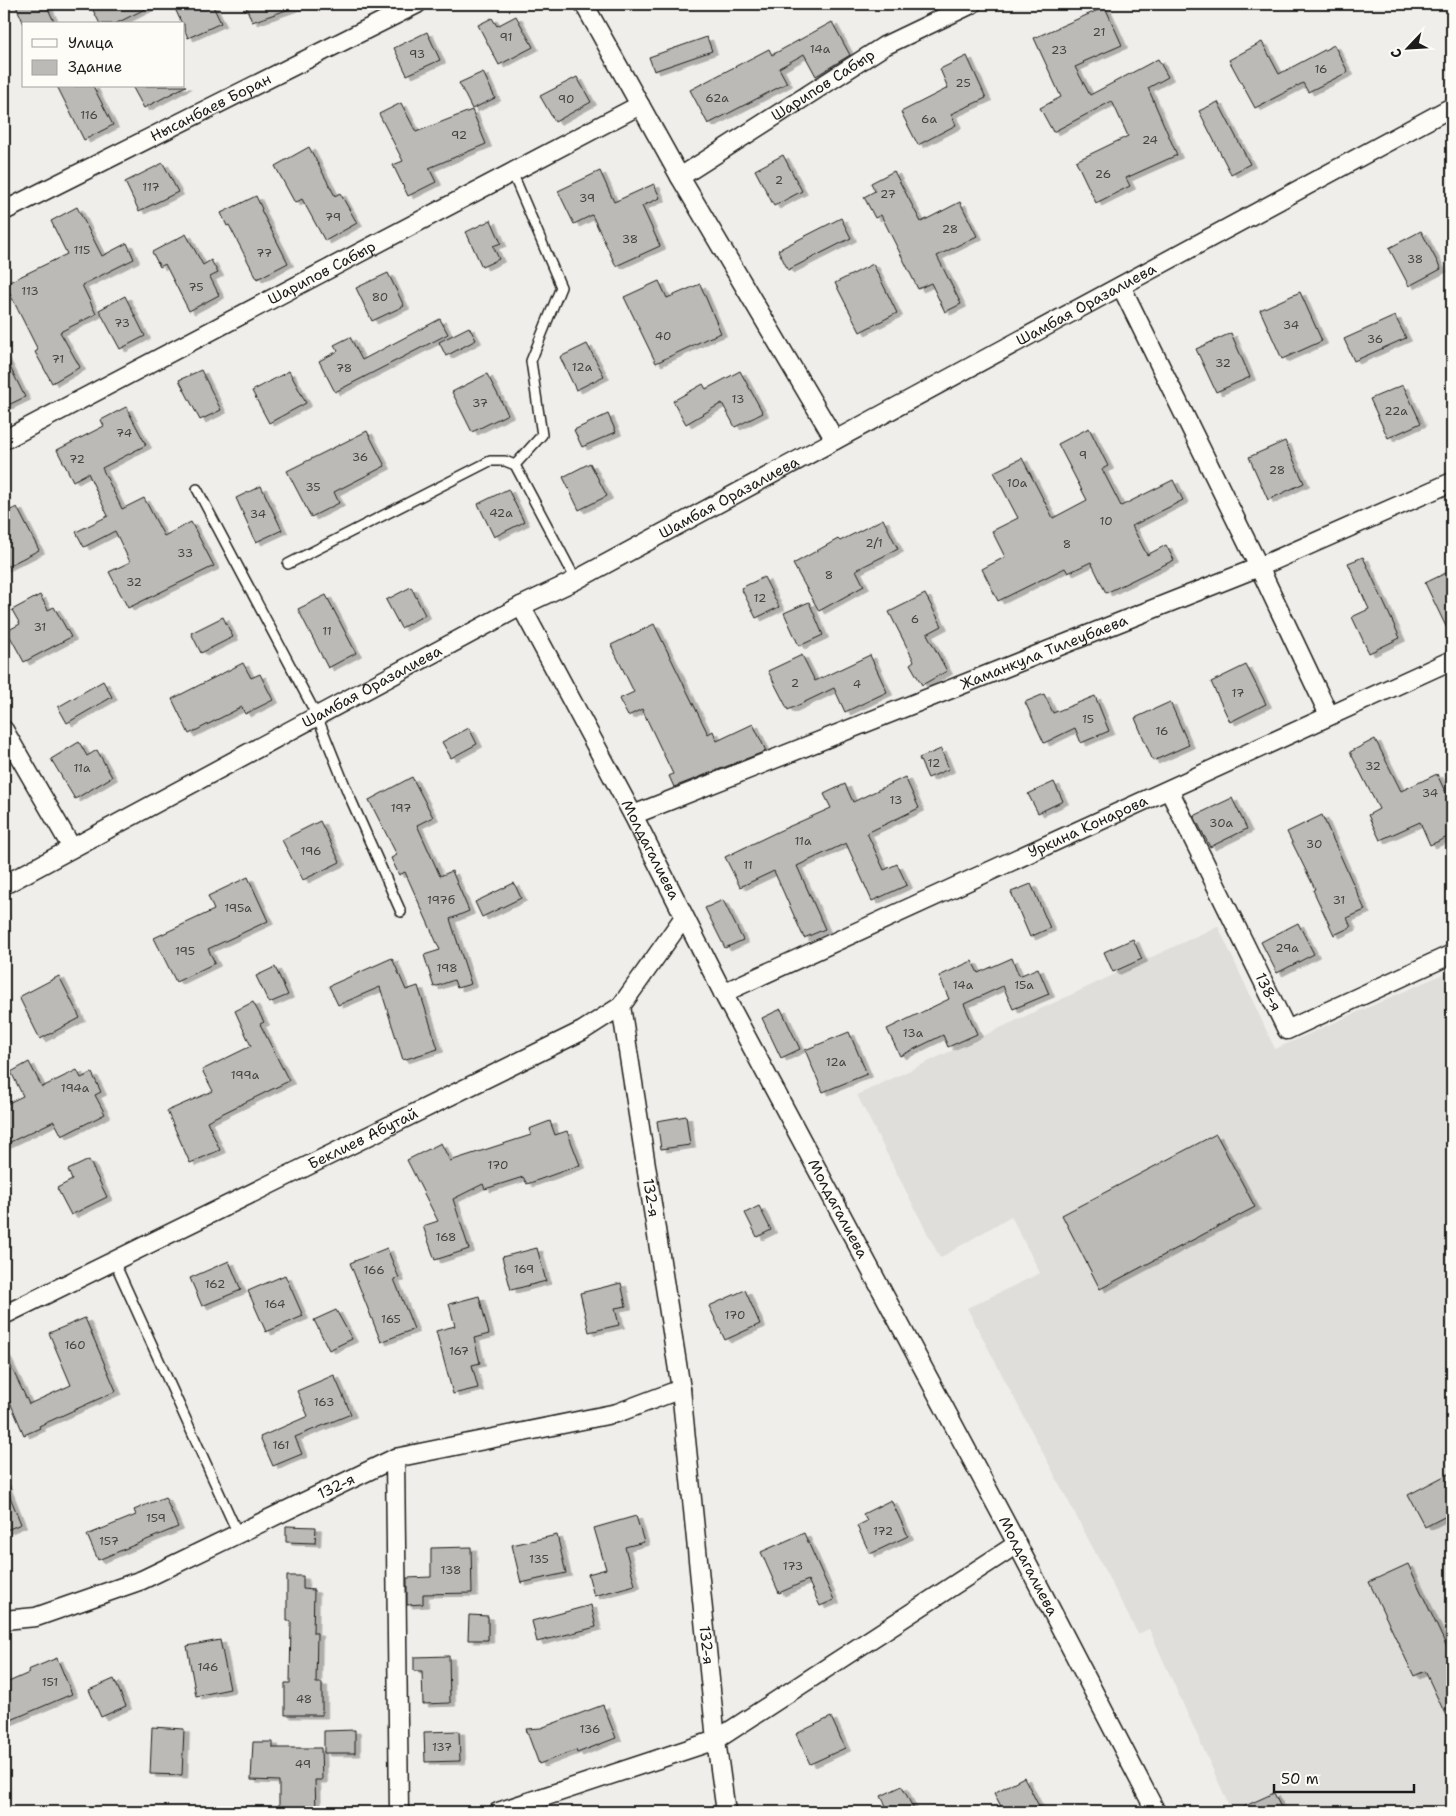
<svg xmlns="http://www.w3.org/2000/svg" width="1456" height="1816" font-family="'Shantell Sans',sans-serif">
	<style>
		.built { fill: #e0deda }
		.building { fill: #bbbab6; stroke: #1c1c1c; filter: url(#shadow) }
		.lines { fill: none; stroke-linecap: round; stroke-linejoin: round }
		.lane-casing { stroke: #1c1c1c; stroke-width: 12 }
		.street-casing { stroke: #1c1c1c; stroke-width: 21 }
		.lane { stroke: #fdfcf7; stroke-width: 9 }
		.street { stroke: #fdfcf7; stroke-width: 18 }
		.labels { text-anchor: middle; stroke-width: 4; stroke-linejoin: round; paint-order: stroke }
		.number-label { font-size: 12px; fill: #444442 }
		.street-label { font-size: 15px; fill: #1c1c1c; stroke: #fdfcf7 }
	</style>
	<defs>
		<filter id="shadow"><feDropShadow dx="5.5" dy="3" stdDeviation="0" flood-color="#0004"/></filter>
	</defs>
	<rect width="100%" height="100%" fill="#f0eeea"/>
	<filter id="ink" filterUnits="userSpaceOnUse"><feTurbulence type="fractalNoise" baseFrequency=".02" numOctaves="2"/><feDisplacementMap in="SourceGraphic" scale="10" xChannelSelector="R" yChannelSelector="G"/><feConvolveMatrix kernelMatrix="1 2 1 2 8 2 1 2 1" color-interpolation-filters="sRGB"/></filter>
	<g filter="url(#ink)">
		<path class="built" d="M1218,926l57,123 177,-79v842h-220l-83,-183 -11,5 -171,-326 73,-35 -29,-57 -71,42 -83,-163z"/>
		<path class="building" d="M15,4h31l9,20h-31z
			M90,4h65l-40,20h-15z
			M173,4h39l9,19 -33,15 -4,-10v-4h-2z
			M245,4h52l1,2 -46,16z
			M1105,7l17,38 -39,17 1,1 -9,4 15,28 68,-36 10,18 -20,11 29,67 -51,23 4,8 -34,17 -20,-42 52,-25 -16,-35 -59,31 -13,-24 21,-11 -27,-59z
			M516,16l17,31 -34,18 -21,-40 14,-7 5,8z
			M832,22l18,33 -34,21 -12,-22 -25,14 8,15 -79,41 -18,-34 79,-41 3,6z
			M427,32l13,28 -33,15 -13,-27z
			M707,37l5,14 -58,20 -5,-14z
			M1262,42l17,32 55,-29 14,27 -40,20 -5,-9 -48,25 -26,-48z
			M967,56l19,42 -35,16 5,11 -38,20 -17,-33 47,-24 -8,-19z
			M483,72l12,26 -23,11 -13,-26z
			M577,77l14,25 -36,20 -15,-26z
			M57,86h36l20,39 -29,15z
			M132,86h54l-42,22z
			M1218,102l32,62 -19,10 -32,-63z
			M401,103l15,29 56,-22 14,34 -57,24 7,14 -28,14 -15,-31 10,-4 -24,-47z
			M309,147l26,49 5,-3 17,30 -32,18 -23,-42 -7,4 -20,-37z
			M783,155l19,36 -28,15 -19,-36z
			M163,163l15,29 -39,19 -14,-29z
			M600,171l14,31 40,-18 6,14 -18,8 18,40 -44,20 -24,-51 -18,9 -16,-33z
			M894,171l27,51 39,-20 17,34 -40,20 24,48 -16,8 -14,-29 -13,6 -37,-74 -6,3 -11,-21 11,-6 -4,-8z
			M256,196l6,13 -1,1 27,53 -31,16 -28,-54 -2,1 -6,-13z
			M77,207l25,49 25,-13 7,16 -52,26 14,29 -36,18 20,35 -28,16 -17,-31 3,-2 -33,-66 62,-30 -16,-33z
			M841,218l10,20 -63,32 -10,-20z
			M491,220l10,23 -8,3 6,13 -17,8 -16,-35z
			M1421,231l20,38 -32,17 -20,-38z
			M186,234l17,31 8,-5 7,13 -8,4 9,18 -30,16 -24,-47 -5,3 -8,-15z
			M873,264l24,49 -37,19 -25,-49z
			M388,273l16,33 -32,15 -16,-33z
			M659,281l8,17 33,-14 21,49 -15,6 -50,24 -32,-66z
			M1300,292l22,49 -40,18 -22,-49z
			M125,296l20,40 -25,13 -21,-39z
			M1395,316l11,22 -52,23 -10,-22z
			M440,319l8,15 -113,58 -16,-31 19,-10 -4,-6 16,-8 12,23z
			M469,327l7,13 -30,16 -7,-14z
			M1231,333l19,44 -34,15 -20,-43z
			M587,344l17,32 -28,14 -16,-33z
			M4,355l21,42 -21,10z
			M201,370l20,40 -21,10 -21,-40z
			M289,371l17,32 -37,20 -17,-32z
			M740,371l23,42 -28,14 -13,-24 -36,21 -13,-23 30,-17 3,5z
			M487,374l21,40 -36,18 -20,-40z
			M1403,385l18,38 -33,15 -18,-39z
			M126,407l20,38 -44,23 20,41 22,-11 20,38 27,-14 23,44 -86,42 -19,-36 21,-10 -15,-31 -31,16 -8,-15 32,-16 -20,-43 -15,8 -16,-31 47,-24 -3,-6z
			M608,414l8,18 -34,15 -8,-17z
			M1089,428l19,38 -6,3 19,37 52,-26 10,20 -51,26 15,29 19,-10 8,15 -68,33 -15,-31 -23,11 -3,-5 -67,33 -16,-32 23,-12 -13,-26 26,-13 -24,-46 28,-14 31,60 34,-18 -29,-56z
			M367,431l18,35 -51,26 5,11 -28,14 -24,-46z
			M1285,441l19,42 -36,17 -19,-43z
			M590,463l17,33 -28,14 -16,-33z
			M261,486l21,44 -26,12 -20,-44z
			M508,489l16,33 -30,15 -16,-33z
			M17,507l22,43 -35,18v-55z
			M883,519l15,30 -42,21 8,16 -45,25 -26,-47 45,-25 2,2z
			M1363,557l37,81 -31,15 -17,-36 17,-8 -21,-46z
			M1452,570v69l-27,-56z
			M764,577l15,30 -23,11 -15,-30z
			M411,587l14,28 -24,13 -15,-28z
			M925,594l17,32 -15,8 20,37 -25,14 -12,-21 4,-3 -25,-49z
			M40,595l8,15 6,-3 17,30 -47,25 -17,-31 13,-7 -8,-14z
			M326,595l30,58 -28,15 -30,-59z
			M809,602l14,33 -24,11 -15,-33z
			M223,617l10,20 -32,16 -10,-20z
			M654,624l54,110 5,-3 4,10 36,-17 13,27 -92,36 -5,-11 4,-2 -31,-65 -14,7 -9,-17 15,-7 -23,-47z
			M802,655l13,26 55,-26 17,37 -42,20 -11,-24 -46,22 -20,-39z
			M243,663l8,15 9,-4 13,26 -28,14 -3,-7 -53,27 -17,-35z
			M1246,665l20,39 -36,18 -19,-40z
			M103,681l9,16 -45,26 -9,-16z
			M1044,694l9,19 42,-17 14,35 -28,12 -6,-15 -31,15 -19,-41z
			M1170,702l19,43 -36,16 -18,-43z
			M469,728l8,16 -26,14 -9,-16z
			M1375,739l26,52 36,-17 15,33v28l-22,10 -10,-23 -40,18 -12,-25 11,-6 -29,-57z
			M79,742l8,14 10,-6 15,27 -37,22 -24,-40z
			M941,749l8,20 -21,9 -9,-20z
			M412,777l21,40 -16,8 23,51 12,-5 17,40 -19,8 21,65 -14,4 -3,-8 -20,7 -10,-32 16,-5 -35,-78 -6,3 -8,-17 6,-3 -28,-55z
			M905,777l14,31 -52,25 17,37 13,-6 10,21 -35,16 -26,-58 -49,23 28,63 -21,9 -30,-67 -34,16 -15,-30 54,-26 52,-23 -7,-14 21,-10 8,18z
			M1054,782l9,19 -25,12 -10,-19z
			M1232,798l15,31 -37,18 -16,-31z
			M1322,815l43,95 -18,8 4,9 -17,8 -21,-45 2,-1 -28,-57z
			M320,821l20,41 -37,18 -21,-40z
			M248,877l20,44 -60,28 7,14 -39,19 -22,-44 60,-28 -6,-14z
			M514,883l7,15 -39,19 -7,-15z
			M1031,884l19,44 -20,9 -19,-45z
			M723,900l20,40 -18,8 -20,-40z
			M1298,923l16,31 -37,19 -16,-31z
			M1133,939l9,20 -29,13 -9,-20z
			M392,958l14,32 12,-4 20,63 -35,11 -23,-73 -42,18 -9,-19z
			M1012,958l7,18 19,-8 11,26 -36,15 -10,-23 -39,18 13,30 -29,13 -5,-12 -43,21 -13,-27 62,-30 -10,-23 33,-15 6,12z
			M275,967l13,28 -19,8 -13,-27z
			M59,976l21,42 -40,21 -21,-42z
			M253,1002l11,20 -4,2 29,57 -82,40 13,29 -30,13 -23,-52 46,-20 -11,-21 49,-24 -16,-35z
			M781,1009l19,40 -19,9 -19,-40z
			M849,1032l18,42 -44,18 -18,-42z
			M29,1062l13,25 35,-17 4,8 11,-5 9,19 -6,3 10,19 -43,22 -8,-15 -50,24v-40l19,-9 -12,-24z
			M686,1116l4,29 -29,4 -4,-28z
			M550,1121l5,14 12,-4 13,34 -53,19 -4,-7 -38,12 -2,-5 -30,15 16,50 -34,11 -12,-34 15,-5 -31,-61 34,-17 9,18 81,-26 -2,-6z
			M1216,1134l39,73 -155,82 -38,-74z
			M89,1160l18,37 -36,18 -14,-27 15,-8 -4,-10z
			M759,1206l12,24 -14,7 -12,-24z
			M387,1248l12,30 -5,1 20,50 -33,13 -31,-79z
			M537,1248l9,33 -35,9 -9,-33z
			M229,1261l12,29 -39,16 -12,-28z
			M285,1275l18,41 -37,16 -18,-41z
			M621,1283l5,23 -11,2 4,17 -30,7 -9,-39z
			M745,1290l15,34 -35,16 -16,-34z
			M479,1296l10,38 -15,4 6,25 -8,2 6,23 -25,6 -17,-63 19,-5 -6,-22z
			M336,1310l16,29 -23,11 -15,-30z
			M85,1318l31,73 -77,35 1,2 -16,7 -17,-40 -3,2v-45l25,52 42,-19 -22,-52z
			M334,1375l17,39 -56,23 7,17 -29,12 -13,-29 48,-21 -11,-25z
			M1452,1472v41l-27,14 -17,-32z
			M4,1482l17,42 -17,7z
			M165,1497l13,30 -80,33 -11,-25 49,-20 -2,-5z
			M891,1500l17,36 -38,18 -13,-28 10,-5 -4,-7z
			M636,1516l8,26 -19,5 10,38 -41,11 -6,-22 18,-5 -12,-41z
			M286,1526l30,1 -1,16 -29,-1z
			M804,1533l30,67 -14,6 -12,-26 -29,13 -18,-41z
			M557,1535l9,38 -45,10 -9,-38z
			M471,1547l1,46 -49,1v10l-16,1v-27l24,-1v-29z
			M1408,1564l44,94v71l-27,-58 -11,5 -45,-94z
			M287,1576h16v13l11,1 -1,43h4l-1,50h6v32h-37v-32h5l1,-62h-4z
			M591,1605l5,22 -59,15 -5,-21z
			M469,1615l19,1v24h-20z
			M220,1640l10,49 -34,7 -9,-50z
			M449,1656l1,47 -27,1 -1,-33h-8v-14z
			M57,1658l15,36 -68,29v-39l25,-11 -1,-3z
			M114,1679l12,27 -25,11 -12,-27z
			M603,1705l13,33 -39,15 -1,-3 -37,14 -13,-35 15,-1z
			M831,1717l14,31 -35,16 -14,-30z
			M152,1727l32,2 -2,46 -32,-1z
			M355,1730v23h-31v-22z
			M459,1731l1,30 -35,1 -1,-30z
			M253,1742h20v6h48l1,32h-7l1,32h-37v-31l-28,-1z
			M1024,1777l18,35h-38l-10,-19z
			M902,1786l13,26h-26l-8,-16z
			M1274,1793l9,19h-51z"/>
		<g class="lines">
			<g class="lane-casing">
				<path id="lane" d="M512,172l49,115 -30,74 11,74 -27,30 61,115
					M197,489l120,227 31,77 53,119
					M288,564l202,-103h15l10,4
					M114,1261l124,273"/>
			</g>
			<g class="street-casing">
				<g id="street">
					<path d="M584,4l96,173 155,263"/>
					<path id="s1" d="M680,177l204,-131 88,-42"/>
					<path id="s2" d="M4,211l413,-207"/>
					<path d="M1121,286l138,281 70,148"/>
					<path id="s3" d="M4,440l636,-335"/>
					<path id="s4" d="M521,606l112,209 90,178 294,551 139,268"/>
					<path d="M4,730l68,118"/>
					<path id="s5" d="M1169,790l118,240 165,-76"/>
					<path id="s6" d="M633,815l626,-248 193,-85"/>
					<path id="s7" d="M4,885l517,-279 55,-26 876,-473"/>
					<path id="s8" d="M723,993l729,-333"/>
					<path id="s9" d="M621,1006l60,383 35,351 10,72"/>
					<path id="s10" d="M4,1315l578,-284 39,-25 63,-89"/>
					<path d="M395,1458l4,354"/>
					<path id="s11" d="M4,1620l32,-3 106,-37 253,-122 222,-45 64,-24"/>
					<path d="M498,1812l218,-72 301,-196"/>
				</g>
			</g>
			<use href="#lane" class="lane"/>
			<use href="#street" class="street"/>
		</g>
	</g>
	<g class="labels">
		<g class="number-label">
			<text x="1099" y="36">21</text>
			<text x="506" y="41">91</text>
			<text x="820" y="53">14а</text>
			<text x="1059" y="54">23</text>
			<text x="417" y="58">93</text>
			<text x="1321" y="73">16</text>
			<text x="963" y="87">25</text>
			<text x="717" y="102">62а</text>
			<text x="566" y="103">90</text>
			<text x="89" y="119">116</text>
			<text x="929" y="123">6а</text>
			<text x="459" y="139">92</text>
			<text x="1150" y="144">24</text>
			<text x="1103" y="178">26</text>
			<text x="779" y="184">2</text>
			<text x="151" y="191">117</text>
			<text x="888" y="198">27</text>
			<text x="587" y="202">39</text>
			<text x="333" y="221">79</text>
			<text x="950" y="233">28</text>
			<text x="630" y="243">38</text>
			<text x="82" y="254">115</text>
			<text x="264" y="257">77</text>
			<text x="1415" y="263">38</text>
			<text x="196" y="291">75</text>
			<text x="30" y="295">113</text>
			<text x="380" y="301">80</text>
			<text x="122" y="327">73</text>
			<text x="1291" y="329">34</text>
			<text x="663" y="340">40</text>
			<text x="1375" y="343">36</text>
			<text x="58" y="363">71</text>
			<text x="1223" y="367">32</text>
			<text x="582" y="371">12а</text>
			<text x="344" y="372">78</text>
			<text x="738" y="403">13</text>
			<text x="480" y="407">37</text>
			<text x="1396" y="415">22а</text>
			<text x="124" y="437">74</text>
			<text x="1083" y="459">9</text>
			<text x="360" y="461">36</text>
			<text x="77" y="463">72</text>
			<text x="1277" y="474">28</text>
			<text x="1017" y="487">10а</text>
			<text x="313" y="491">35</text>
			<text x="501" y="517">42а</text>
			<text x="258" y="518">34</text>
			<text x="1106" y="525">10</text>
			<text x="874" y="547">2/1</text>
			<text x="1067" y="548">8</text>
			<text x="185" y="557">33</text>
			<text x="829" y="579">8</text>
			<text x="134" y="586">32</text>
			<text x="760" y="602">12</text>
			<text x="915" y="623">6</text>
			<text x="40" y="631">31</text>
			<text x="327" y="635">11</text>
			<text x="795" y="687">2</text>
			<text x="857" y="688">4</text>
			<text x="1238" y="697">17</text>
			<text x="1088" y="723">15</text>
			<text x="1162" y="735">16</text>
			<text x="934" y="767">12</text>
			<text x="1373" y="770">32</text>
			<text x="82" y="772">11а</text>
			<text x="1430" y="797">34</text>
			<text x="896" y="804">13</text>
			<text x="401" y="812">197</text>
			<text x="1221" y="827">30а</text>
			<text x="803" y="845">11а</text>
			<text x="1314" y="848">30</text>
			<text x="311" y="855">196</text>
			<text x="748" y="869">11</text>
			<text x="441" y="904">197б</text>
			<text x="1339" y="904">31</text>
			<text x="238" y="912">195а</text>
			<text x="1287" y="952">29а</text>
			<text x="185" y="955">195</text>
			<text x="447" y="972">198</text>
			<text x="963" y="989">14а</text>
			<text x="1024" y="989">15а</text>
			<text x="913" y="1037">13а</text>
			<text x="836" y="1066">12а</text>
			<text x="245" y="1079">199а</text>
			<text x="75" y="1092">194а</text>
			<text x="498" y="1169">170</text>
			<text x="446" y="1241">168</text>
			<text x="524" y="1273">169</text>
			<text x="374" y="1274">166</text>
			<text x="215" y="1288">162</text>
			<text x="275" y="1308">164</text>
			<text x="735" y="1319">170</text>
			<text x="391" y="1323">165</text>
			<text x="75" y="1349">160</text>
			<text x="459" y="1355">167</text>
			<text x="324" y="1406">163</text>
			<text x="281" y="1449">161</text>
			<text x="156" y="1522">159</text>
			<text x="883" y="1535">172</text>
			<text x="109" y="1545">157</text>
			<text x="539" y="1563">135</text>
			<text x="793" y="1570">173</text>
			<text x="451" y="1574">138</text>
			<text x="208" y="1671">146</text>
			<text x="50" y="1686">151</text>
			<text x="304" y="1703">48</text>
			<text x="590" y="1733">136</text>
			<text x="442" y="1751">137</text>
			<text x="303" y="1768">49</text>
		</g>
		<g class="street-label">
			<text dy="5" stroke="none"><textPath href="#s1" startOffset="170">Шарипов Сабыр</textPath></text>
			<text dy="5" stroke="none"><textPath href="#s2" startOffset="231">Нысанбаев Боран</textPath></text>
			<text dy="5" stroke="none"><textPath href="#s3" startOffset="359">Шарипов Сабыр</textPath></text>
			<text dy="5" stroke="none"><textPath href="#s7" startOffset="1228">Шамбая Оразалиева</textPath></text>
			<text dy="5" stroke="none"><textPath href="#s7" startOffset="822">Шамбая Оразалиева</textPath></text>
			<text dy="5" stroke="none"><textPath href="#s6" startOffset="442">Жаманкула Тилеубаева</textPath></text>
			<text dy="5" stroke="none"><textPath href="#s7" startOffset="418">Шамбая Оразалиева</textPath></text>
			<text dy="5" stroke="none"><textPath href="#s8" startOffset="401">Уркина Конарова</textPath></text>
			<text dy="5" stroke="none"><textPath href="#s4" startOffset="276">Молдагалиева</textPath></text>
			<text dy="5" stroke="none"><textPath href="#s5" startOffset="225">138-я</textPath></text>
			<text dy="5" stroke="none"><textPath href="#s10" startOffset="400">Беклиев Абутай</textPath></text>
			<text dy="5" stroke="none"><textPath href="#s9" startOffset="194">132-я</textPath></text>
			<text dy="5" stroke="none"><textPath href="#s4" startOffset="681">Молдагалиева</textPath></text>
			<text dy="5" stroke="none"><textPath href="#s11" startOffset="360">132-я</textPath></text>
			<text dy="5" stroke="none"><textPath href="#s4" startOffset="1086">Молдагалиева</textPath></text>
			<text dy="5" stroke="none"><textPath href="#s9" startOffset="645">132-я</textPath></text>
		</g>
	</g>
	<rect width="1456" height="1816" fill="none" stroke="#fdfcf7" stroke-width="20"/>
	<rect x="10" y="10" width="1436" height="1796" fill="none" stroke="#1c1c1c" stroke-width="2" filter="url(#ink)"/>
	<rect x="22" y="22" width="162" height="65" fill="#fdfcf7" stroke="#a3a29f"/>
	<rect x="32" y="39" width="25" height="8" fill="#fdfcf7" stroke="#a3a29f"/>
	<text x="68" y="48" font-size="15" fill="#1c1c1c">Улица</text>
	<rect x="32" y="60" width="25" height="15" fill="#bbbab6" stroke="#a3a29f"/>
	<text x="68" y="72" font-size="15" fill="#1c1c1c">Здание</text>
	<g transform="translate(1408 48) rotate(245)" stroke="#fdfcf7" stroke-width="4" paint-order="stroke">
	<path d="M0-4L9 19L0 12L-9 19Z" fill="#1c1c1c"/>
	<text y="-8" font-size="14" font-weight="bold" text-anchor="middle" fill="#1c1c1c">С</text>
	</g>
	<path d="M1274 1784v8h140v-8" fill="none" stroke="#1c1c1c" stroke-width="2.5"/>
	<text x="1281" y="1784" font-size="15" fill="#1c1c1c" stroke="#fdfcf7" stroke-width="4" paint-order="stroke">50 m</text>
</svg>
